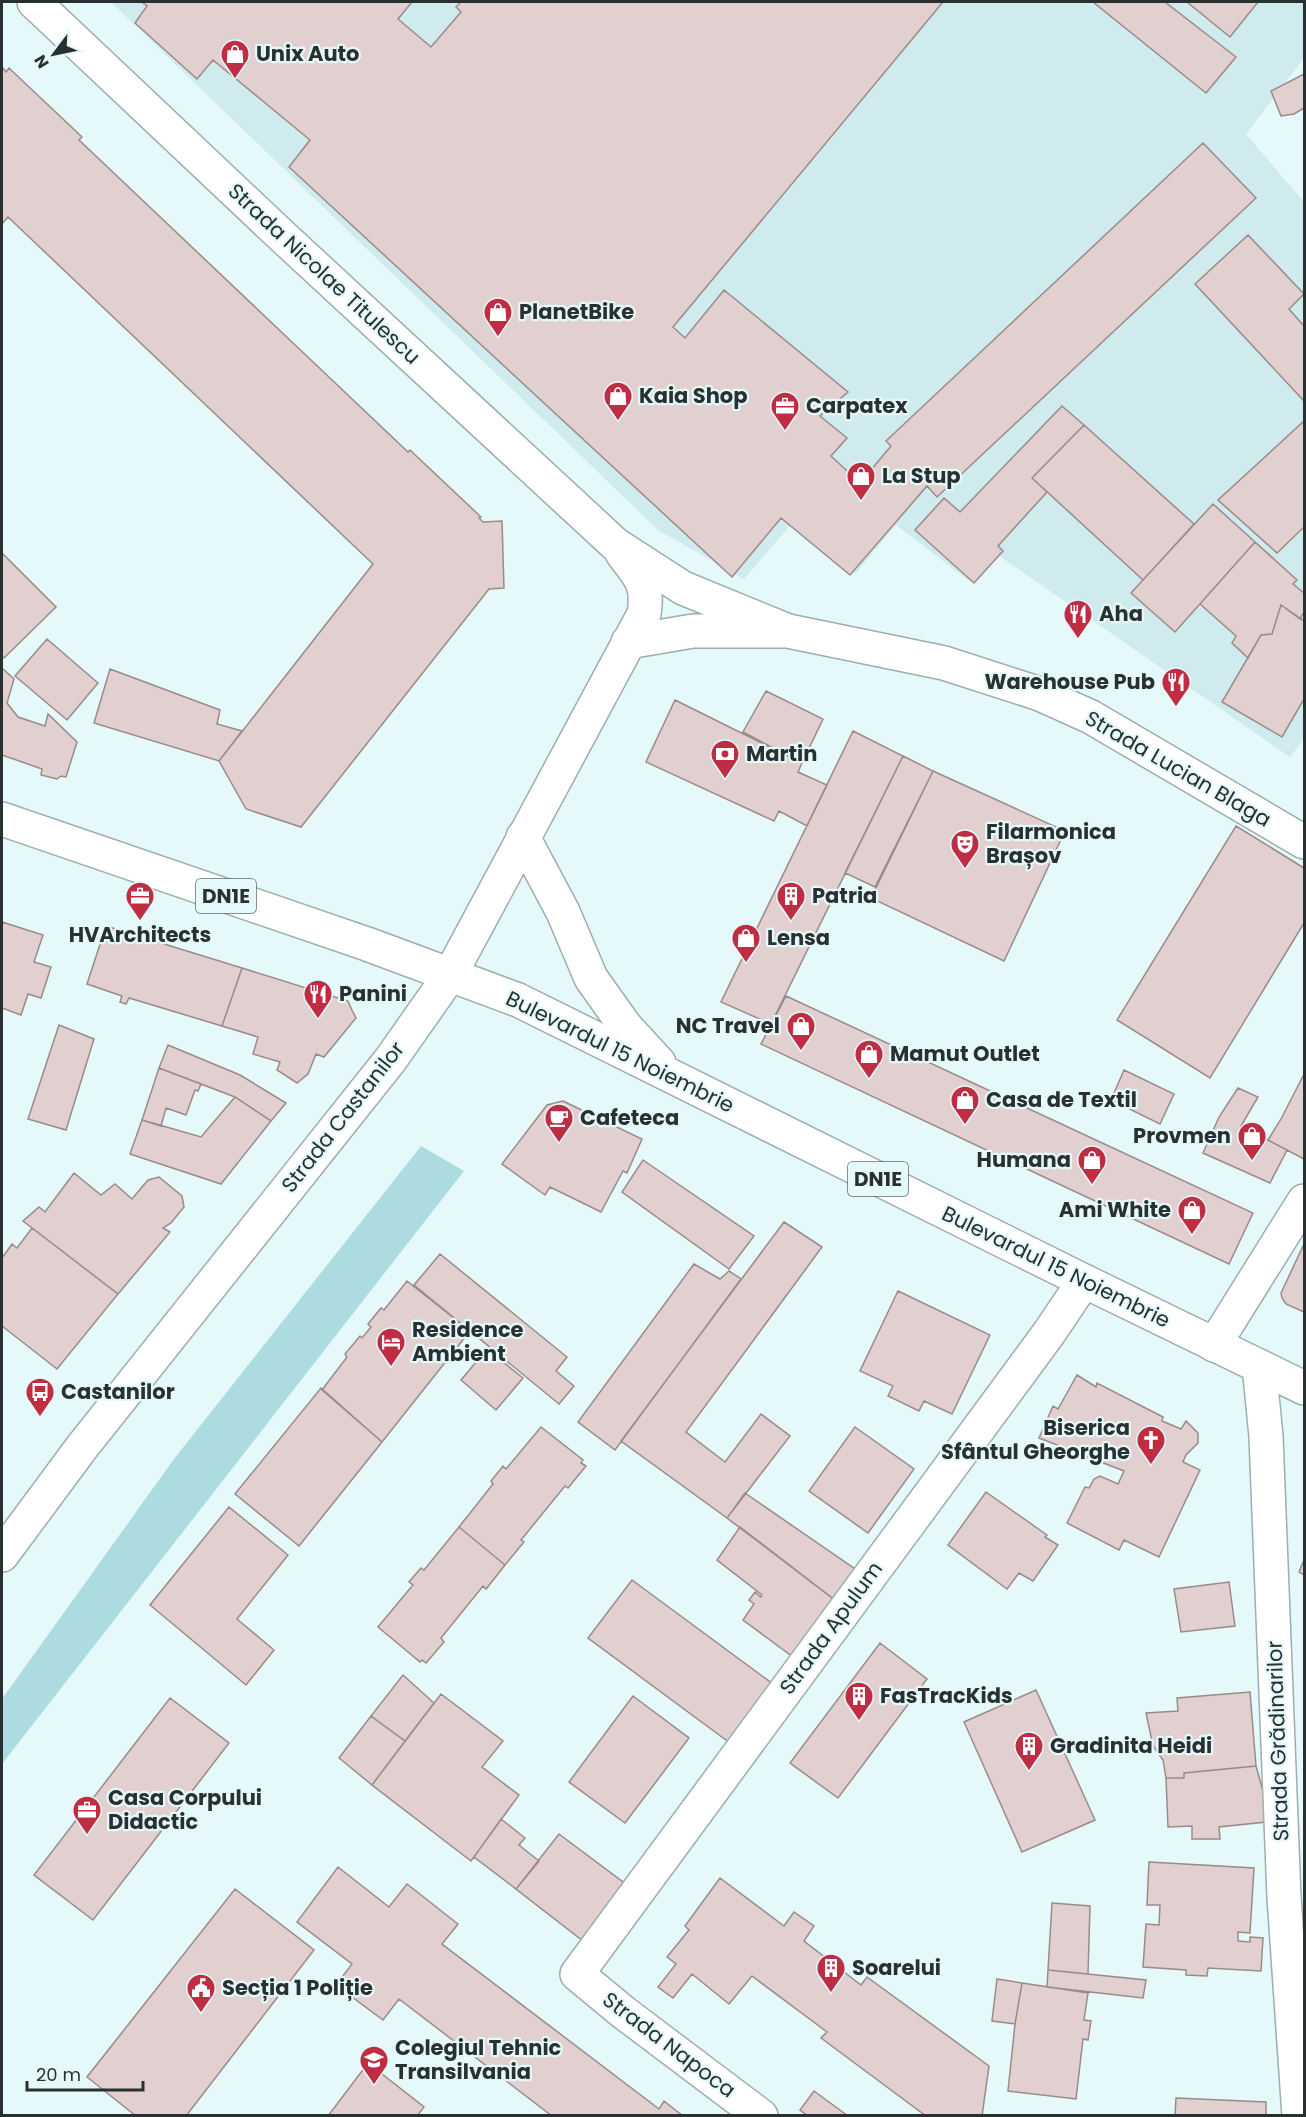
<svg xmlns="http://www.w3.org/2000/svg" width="1306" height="2117" font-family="Poppins,sans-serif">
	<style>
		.built { fill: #cfebed }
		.green { fill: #acdce0 }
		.building { fill: #e2d0d0; stroke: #9a8a8a; stroke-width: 1.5 }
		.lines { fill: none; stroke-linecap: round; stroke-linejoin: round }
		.minor-casing { stroke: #9caeb0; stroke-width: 36 }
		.major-casing { stroke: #9caeb0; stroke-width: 36 }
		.minor { stroke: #fff; stroke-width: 33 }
		.major { stroke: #fff; stroke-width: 33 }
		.labels { text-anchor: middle; stroke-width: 4.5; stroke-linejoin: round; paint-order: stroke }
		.shield { fill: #e5f8fa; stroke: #616c6d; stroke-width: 1.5 }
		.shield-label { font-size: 20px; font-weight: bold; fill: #283030 }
		.poi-label { font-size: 21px; font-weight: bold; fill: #283030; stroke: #e5f8fa; text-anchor: start }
		.street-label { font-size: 21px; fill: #283030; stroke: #e5f8fa }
	</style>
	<rect width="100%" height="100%" fill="#e5f8fa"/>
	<path class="built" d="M111,2h1193v56l-58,76 58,68v537l-14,18 -295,-204 -26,28 -73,-56 -41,49 -62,-52 -49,57 -86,-49z"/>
	<path class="green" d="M421,1146l43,25 -462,593v-65l172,-240z"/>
	<path class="building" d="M142,2h270l-14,17 33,28 30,-35 -5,-5 5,-5h482l-270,325 12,11 39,-48 124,102 -28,24 27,22 -16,18 29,27 31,-37 -5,-5 317,-298 53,55 -319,299 -10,-11 -77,89 -69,-57 -49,59 -443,-410 21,-27 -97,-80 -16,19 -62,-56 12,-17z
		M1093,2h72l71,55 -30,36z
		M1187,2h71l-28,35z
		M2,67l4,5 3,-4 73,69 -3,3 329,312 2,-2 71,67 -2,1 4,4 19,-1 2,67 -15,1 -188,238 -55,-18 -27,-48 154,-197 -365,-347 -6,7z
		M1304,74v34l-10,6 -13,2 -10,-25z
		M1248,235l56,59 -15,15 15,17v75l-109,-117z
		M1062,406l22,19 -52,53 15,14 -49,54 5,5 -29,32 -59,-53 29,-32 16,14z
		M1304,421v106l-27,26 -59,-53z
		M1084,425l110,99 -51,56 -111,-102z
		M1213,504l42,38 -80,90 -44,-39z
		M1255,542l42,38 -4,4 11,9v19l-4,7 -19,-14 -9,29 -11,1 -13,23 -16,-15 4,-7 -36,-32z
		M2,553l54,54 -52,51 -2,-2z
		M1281,605l23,16v78l-22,38 -60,-35 39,-67 11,-1z
		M47,639l51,44 -31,37 -52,-44z
		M2,668l12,11 -7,24 11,14 27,9 3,-12 29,28 -11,35 -5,-1 -4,3 -16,-4 1,-6 -40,-14z
		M110,669l110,41 -3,14 25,7 -23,30 -125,-38z
		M766,691l57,28 -21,44 -59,-31z
		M675,700l127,63 -4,9 29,13 -20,41 -28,-15 -5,10 -128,-59z
		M853,731l50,25 -132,268 -50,-22z
		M903,756l30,15 -58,116 -30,-14z
		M933,771l132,60 -61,130 -133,-63z
		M1236,826l68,42v55l-94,155 -93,-58z
		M2,922l41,13 -9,27 17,5 -10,31 -13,-4 -7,21 -19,-7z
		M106,926l136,42 -20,58 -93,-28 -3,6 -6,-2 2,-6 -35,-12z
		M242,968l106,33 4,9 4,8 -32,39 -8,-3 -8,20 -11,9 -20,-13 3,-8 -27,-8 5,-17 -36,-11z
		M786,996l467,217 -24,51 -468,-220z
		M59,1025l35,14 -28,91 -38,-11z
		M168,1045l72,30 46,28 -15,18 -36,-24 -76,-29z
		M159,1068l42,16 -3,7 -3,-1 -9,25 -20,-7 -5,18 -19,-6z
		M1124,1070l50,24 -14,30 -49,-24z
		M1304,1074v85l-36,-19 13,-21z
		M1238,1088l20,9 -17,29 46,24 -17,33 -67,-30 16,-36z
		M235,1097l36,24 -50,63 -91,-30 12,-34 59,17z
		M563,1101l79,38 -15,34 -4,-2 -22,41 -51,-25 -5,8 -43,-31 45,-59z
		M643,1160l111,76 -25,33 -107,-77z
		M74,1173l27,22 14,-11 17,15 16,-19 11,-3 23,19 2,11 -13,16 -8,5 7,4 -52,62 -95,-73 16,-14 6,5z
		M784,1222l38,25 -136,185 39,30 36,-48 29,22 -63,82 -106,-77z
		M32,1228l86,66 -61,75 -55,-43v-68l10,-14 5,4z
		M1304,1244v68l-18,-8 -4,-6 -1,-5z
		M440,1254l127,103 -11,14 18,15 -15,18 -145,-119z
		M694,1264l26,15 9,-8 12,8 -126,171 -37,-28z
		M407,1281l63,50 -88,111 -60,-52 25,-33 -2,-3 15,-18 2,2 9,-11 -3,-3 13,-16 3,2z
		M898,1291l92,44 -38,79 -28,-13 -5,10 -31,-15 5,-10 -33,-15z
		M487,1349l36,29 -27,32 -35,-30z
		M1077,1375l19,12 1,-4 66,34 -1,4 19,8 5,-8 12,12v10l-12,12 -3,7 17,8 -41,87 -35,-17 -5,10 -52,-27 18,-36 4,1 5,-9 6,-3 18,8 6,-13 -85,-33 14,-32 5,3z
		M321,1388l61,54 -83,104 -64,-52z
		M541,1427l42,33 -2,3 5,3 -18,22 -3,-2 -44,54 3,2 -19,23 -46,-38 34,-43 -2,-3 12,-15 3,3z
		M855,1427l59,42 -46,64 -59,-42z
		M986,1492l61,43 -2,2 13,8 -25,36 -14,-8 -12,16 -59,-44z
		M745,1493l113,78 -22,30 -109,-83z
		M229,1507l59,48 -51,64 37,31 -28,35 -96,-80z
		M459,1527l46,38 -19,24 -3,-3 -42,52 3,4 -18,21 -4,-3 -2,2 -42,-35 35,-42 -4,-3 12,-14 3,2z
		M740,1527l96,74 -43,56 -50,-37 11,-16 -5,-4 6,-8 6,5 1,-2 -45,-35z
		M1304,1560v15l-5,-3z
		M632,1580l141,104 -43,59 -142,-105z
		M1229,1582l6,44 -54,6 -7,-43z
		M880,1643l47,36 -89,119 -48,-35z
		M403,1675l31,28 -29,38 -34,-25z
		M1036,1690l59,130 -73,32 -58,-130z
		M1250,1692l6,74 -72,7v5h-18l-3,-18 -10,-14 -7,-33 32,-2 -1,-13z
		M441,1694l62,47 -21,26 37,28 -48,66 -99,-76z
		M633,1696l56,42 -64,85 -56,-41z
		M170,1698l59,45 -136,177 -59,-45z
		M371,1716l34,25 -33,44 -33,-27z
		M1256,1766l7,25 3,31 -47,5 1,12h-28v-13l-24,1 -2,-49h18v-5z
		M501,1819l24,19 -6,7 20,16 -23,28 -42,-32z
		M559,1834l68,51 -44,56 -67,-52z
		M1149,1862l105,6 -4,65 -12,-1v9l12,1v-5l13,1 -2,33 -53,-3 -1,8 -21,-1v-5l-43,-3 3,-43 13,1 1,-20h-13z
		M338,1867l51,40 18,-23 51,40 -16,20 217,165 5,-8 19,15h-131l-153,-117 -16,21 -47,-35 16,-21 -55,-42z
		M720,1878l64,48 10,-14 20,14 -10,15 57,44 6,-8 122,89 -7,50h-56l-105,-78 6,-6 -75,-56 -23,28 -37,-30 -19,24 -15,-11 18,-23 -9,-7 22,-27 -4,-4z
		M235,1889l79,61 -128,166h-50l-49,-39z
		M1052,1903l38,3 -2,68 -40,-4z
		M1048,1970l98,10 -3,18 -96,-11z
		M997,1979l25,4 -7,41 -23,-3z
		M1022,1983l66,10 -4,27 7,1 -3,19 -5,-1 -7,60 -68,-8 7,-67z
		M368,2063l56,44 -7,9h-89z
		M814,2091l34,25h-40l-8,-6z
		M1176,2098l90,4v14h-91z"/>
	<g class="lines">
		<g class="minor-casing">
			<path id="minor" d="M34,2l247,233 334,309 68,44 105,43
				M628,642l65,-11h95l156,32 96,31 51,23 213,125
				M450,975l194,-361c5,-31 -5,-38 -22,-61
				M1214,1345l90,-144
				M1259,1366l7,70 18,461 15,219
				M761,2116l-138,-104 -46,-38 472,-641 35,-52"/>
		</g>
		<g class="major-casing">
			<path id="major" d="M2,819l365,125 151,56 566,281 220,107
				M523,837l40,75 28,66 34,48 34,37
				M2,1555l80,-108 309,-388 59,-84"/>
		</g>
		<use href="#minor" class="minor"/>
		<use href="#major" class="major"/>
	</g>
	<defs>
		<g id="shop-pin" transform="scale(1.5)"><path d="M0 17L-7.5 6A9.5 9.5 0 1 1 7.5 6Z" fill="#be2d42" stroke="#e5f8fa"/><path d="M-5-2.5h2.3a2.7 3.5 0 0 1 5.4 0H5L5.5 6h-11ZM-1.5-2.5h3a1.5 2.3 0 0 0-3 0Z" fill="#fff"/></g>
		<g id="office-pin" transform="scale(1.5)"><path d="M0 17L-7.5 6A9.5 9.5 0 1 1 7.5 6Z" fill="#be2d42" stroke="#e5f8fa"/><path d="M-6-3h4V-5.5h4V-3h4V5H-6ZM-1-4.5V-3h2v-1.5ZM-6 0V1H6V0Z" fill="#fff"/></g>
		<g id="restaurant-pin" transform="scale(1.5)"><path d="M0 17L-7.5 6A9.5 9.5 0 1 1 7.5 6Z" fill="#be2d42" stroke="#e5f8fa"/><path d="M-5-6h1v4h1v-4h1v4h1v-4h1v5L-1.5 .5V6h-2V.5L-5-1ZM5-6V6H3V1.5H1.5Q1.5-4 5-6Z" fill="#fff"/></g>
		<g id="bank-pin" transform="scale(1.5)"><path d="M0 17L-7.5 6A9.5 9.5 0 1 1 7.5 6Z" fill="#be2d42" stroke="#e5f8fa"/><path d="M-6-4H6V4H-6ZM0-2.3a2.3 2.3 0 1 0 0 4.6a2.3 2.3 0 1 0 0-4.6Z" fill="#fff"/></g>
		<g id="theatre-pin" transform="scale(1.5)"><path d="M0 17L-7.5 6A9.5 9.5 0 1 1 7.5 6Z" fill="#be2d42" stroke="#e5f8fa"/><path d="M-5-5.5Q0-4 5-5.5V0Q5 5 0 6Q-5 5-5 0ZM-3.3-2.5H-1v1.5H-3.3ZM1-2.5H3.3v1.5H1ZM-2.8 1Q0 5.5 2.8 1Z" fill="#fff"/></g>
		<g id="building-pin" transform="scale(1.5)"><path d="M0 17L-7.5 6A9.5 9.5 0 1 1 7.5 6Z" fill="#be2d42" stroke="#e5f8fa"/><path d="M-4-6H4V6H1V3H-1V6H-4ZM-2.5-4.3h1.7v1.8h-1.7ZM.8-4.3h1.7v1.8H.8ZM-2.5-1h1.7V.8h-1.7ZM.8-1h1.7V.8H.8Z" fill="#fff"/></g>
		<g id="cafe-pin" transform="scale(1.5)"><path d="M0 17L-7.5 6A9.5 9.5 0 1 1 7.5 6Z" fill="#be2d42" stroke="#e5f8fa"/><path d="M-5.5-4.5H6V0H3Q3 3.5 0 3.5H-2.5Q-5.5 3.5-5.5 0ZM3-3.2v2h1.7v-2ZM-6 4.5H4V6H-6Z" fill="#fff"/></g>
		<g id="hotel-pin" transform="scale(1.5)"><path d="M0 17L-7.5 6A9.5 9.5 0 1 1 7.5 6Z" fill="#be2d42" stroke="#e5f8fa"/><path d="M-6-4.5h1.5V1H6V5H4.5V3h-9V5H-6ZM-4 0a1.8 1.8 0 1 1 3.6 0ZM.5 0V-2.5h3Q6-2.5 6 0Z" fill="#fff"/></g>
		<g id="bus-pin" transform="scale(1.5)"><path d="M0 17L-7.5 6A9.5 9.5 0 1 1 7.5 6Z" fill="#be2d42" stroke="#e5f8fa"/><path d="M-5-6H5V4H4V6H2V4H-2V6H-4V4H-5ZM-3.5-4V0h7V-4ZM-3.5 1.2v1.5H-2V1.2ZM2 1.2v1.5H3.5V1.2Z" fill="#fff"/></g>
		<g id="church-pin" transform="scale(1.5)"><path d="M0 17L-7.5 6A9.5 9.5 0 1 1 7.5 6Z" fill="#be2d42" stroke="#e5f8fa"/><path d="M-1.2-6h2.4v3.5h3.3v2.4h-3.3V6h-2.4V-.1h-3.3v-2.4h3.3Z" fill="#fff"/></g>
		<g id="civic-pin" transform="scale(1.5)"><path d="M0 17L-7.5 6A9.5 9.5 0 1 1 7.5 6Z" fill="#be2d42" stroke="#e5f8fa"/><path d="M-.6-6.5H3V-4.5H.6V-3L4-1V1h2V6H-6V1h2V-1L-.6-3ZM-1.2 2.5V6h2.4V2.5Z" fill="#fff"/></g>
		<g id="university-pin" transform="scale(1.5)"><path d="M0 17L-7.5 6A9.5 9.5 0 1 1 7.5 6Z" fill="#be2d42" stroke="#e5f8fa"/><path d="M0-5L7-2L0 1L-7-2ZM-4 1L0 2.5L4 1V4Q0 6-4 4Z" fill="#fff"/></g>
	</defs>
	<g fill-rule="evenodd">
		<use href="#shop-pin" x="235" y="54"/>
		<use href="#shop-pin" x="498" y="312"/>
		<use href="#shop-pin" x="618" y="396"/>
		<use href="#office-pin" x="785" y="406"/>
		<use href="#shop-pin" x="861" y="476"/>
		<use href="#restaurant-pin" x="1078" y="614"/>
		<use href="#restaurant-pin" x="1176" y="682"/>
		<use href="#bank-pin" x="725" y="754"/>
		<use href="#theatre-pin" x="965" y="844"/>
		<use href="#office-pin" x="140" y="896"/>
		<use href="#building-pin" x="791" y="896"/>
		<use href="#shop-pin" x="746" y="938"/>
		<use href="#restaurant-pin" x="318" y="994"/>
		<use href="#shop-pin" x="801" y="1026"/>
		<use href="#shop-pin" x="869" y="1054"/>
		<use href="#shop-pin" x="965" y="1100"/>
		<use href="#cafe-pin" x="559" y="1118"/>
		<use href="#shop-pin" x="1252" y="1136"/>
		<use href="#shop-pin" x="1092" y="1160"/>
		<use href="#shop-pin" x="1192" y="1210"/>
		<use href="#hotel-pin" x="391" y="1342"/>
		<use href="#bus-pin" x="40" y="1392"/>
		<use href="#church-pin" x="1151" y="1440"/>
		<use href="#building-pin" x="859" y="1696"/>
		<use href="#building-pin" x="1029" y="1746"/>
		<use href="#office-pin" x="87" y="1810"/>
		<use href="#building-pin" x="831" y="1968"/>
		<use href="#civic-pin" x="201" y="1988"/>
		<use href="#university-pin" x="374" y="2060"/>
	</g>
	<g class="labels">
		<g class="shield">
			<rect x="196" y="879" width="60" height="34" rx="4.5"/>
			<rect x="848" y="1162" width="60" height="34" rx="4.5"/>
		</g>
		<g class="shield-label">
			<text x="226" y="903">DN1E</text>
			<text x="878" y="1186">DN1E</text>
		</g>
		<g class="poi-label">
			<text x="256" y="61">Unix Auto</text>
			<text x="519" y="319">PlanetBike</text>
			<text x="639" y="403">Kaia Shop</text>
			<text x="806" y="413">Carpatex</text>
			<text x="882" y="483">La Stup</text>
			<text x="1099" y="621">Aha</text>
			<text x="1155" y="689" text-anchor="end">Warehouse Pub</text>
			<text x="746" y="761">Martin</text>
			<text x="986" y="839">Filarmonica<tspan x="986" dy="24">Brașov</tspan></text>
			<text x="812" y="903">Patria</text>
			<text x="140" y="942" text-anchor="middle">HVArchitects</text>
			<text x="767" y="945">Lensa</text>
			<text x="339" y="1001">Panini</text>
			<text x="780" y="1033" text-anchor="end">NC Travel</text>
			<text x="890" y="1061">Mamut Outlet</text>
			<text x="986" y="1107">Casa de Textil</text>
			<text x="580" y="1125">Cafeteca</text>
			<text x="1231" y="1143" text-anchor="end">Provmen</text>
			<text x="1071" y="1167" text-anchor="end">Humana</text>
			<text x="1171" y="1217" text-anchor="end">Ami White</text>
			<text x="412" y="1337">Residence<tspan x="412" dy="24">Ambient</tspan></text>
			<text x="61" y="1399">Castanilor</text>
			<text x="1130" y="1435" text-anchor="end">Biserica<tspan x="1130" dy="24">Sfântul Gheorghe</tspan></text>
			<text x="880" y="1703">FasTracKids</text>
			<text x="1050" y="1753">Gradinita Heidi</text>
			<text x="108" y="1805">Casa Corpului<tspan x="108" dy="24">Didactic</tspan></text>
			<text x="852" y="1975">Soarelui</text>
			<text x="222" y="1995">Secția 1 Poliție</text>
			<text x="395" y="2055">Colegiul Tehnic<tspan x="395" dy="24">Transilvania</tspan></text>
		</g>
		<g class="street-label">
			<text transform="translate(324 274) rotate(43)" y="7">Strada Nicolae Titulescu</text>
			<text transform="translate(1178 769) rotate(30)" y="7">Strada Lucian Blaga</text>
			<text transform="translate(620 1052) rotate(26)" y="7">Bulevardul 15 Noiembrie</text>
			<text transform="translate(343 1117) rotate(-52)" y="7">Strada Castanilor</text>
			<text transform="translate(1056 1267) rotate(26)" y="7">Bulevardul 15 Noiembrie</text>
			<text transform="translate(831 1628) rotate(-54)" y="7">Strada Apulum</text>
			<text transform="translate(1278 1741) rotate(-92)" y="7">Strada Grădinarilor</text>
			<text transform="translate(669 2045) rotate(37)" y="7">Strada Napoca</text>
		</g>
	</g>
	<rect width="1306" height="2117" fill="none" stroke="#283030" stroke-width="6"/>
	<g transform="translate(54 54) rotate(238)" stroke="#e5f8fa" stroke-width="4.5" paint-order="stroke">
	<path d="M0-4.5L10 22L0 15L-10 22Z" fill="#283030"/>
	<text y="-9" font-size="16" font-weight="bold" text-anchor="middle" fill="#283030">N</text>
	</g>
	<path d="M27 2081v9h116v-9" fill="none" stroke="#283030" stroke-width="3"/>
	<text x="36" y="2081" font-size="18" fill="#283030" stroke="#e5f8fa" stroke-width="4.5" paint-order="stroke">20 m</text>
</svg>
